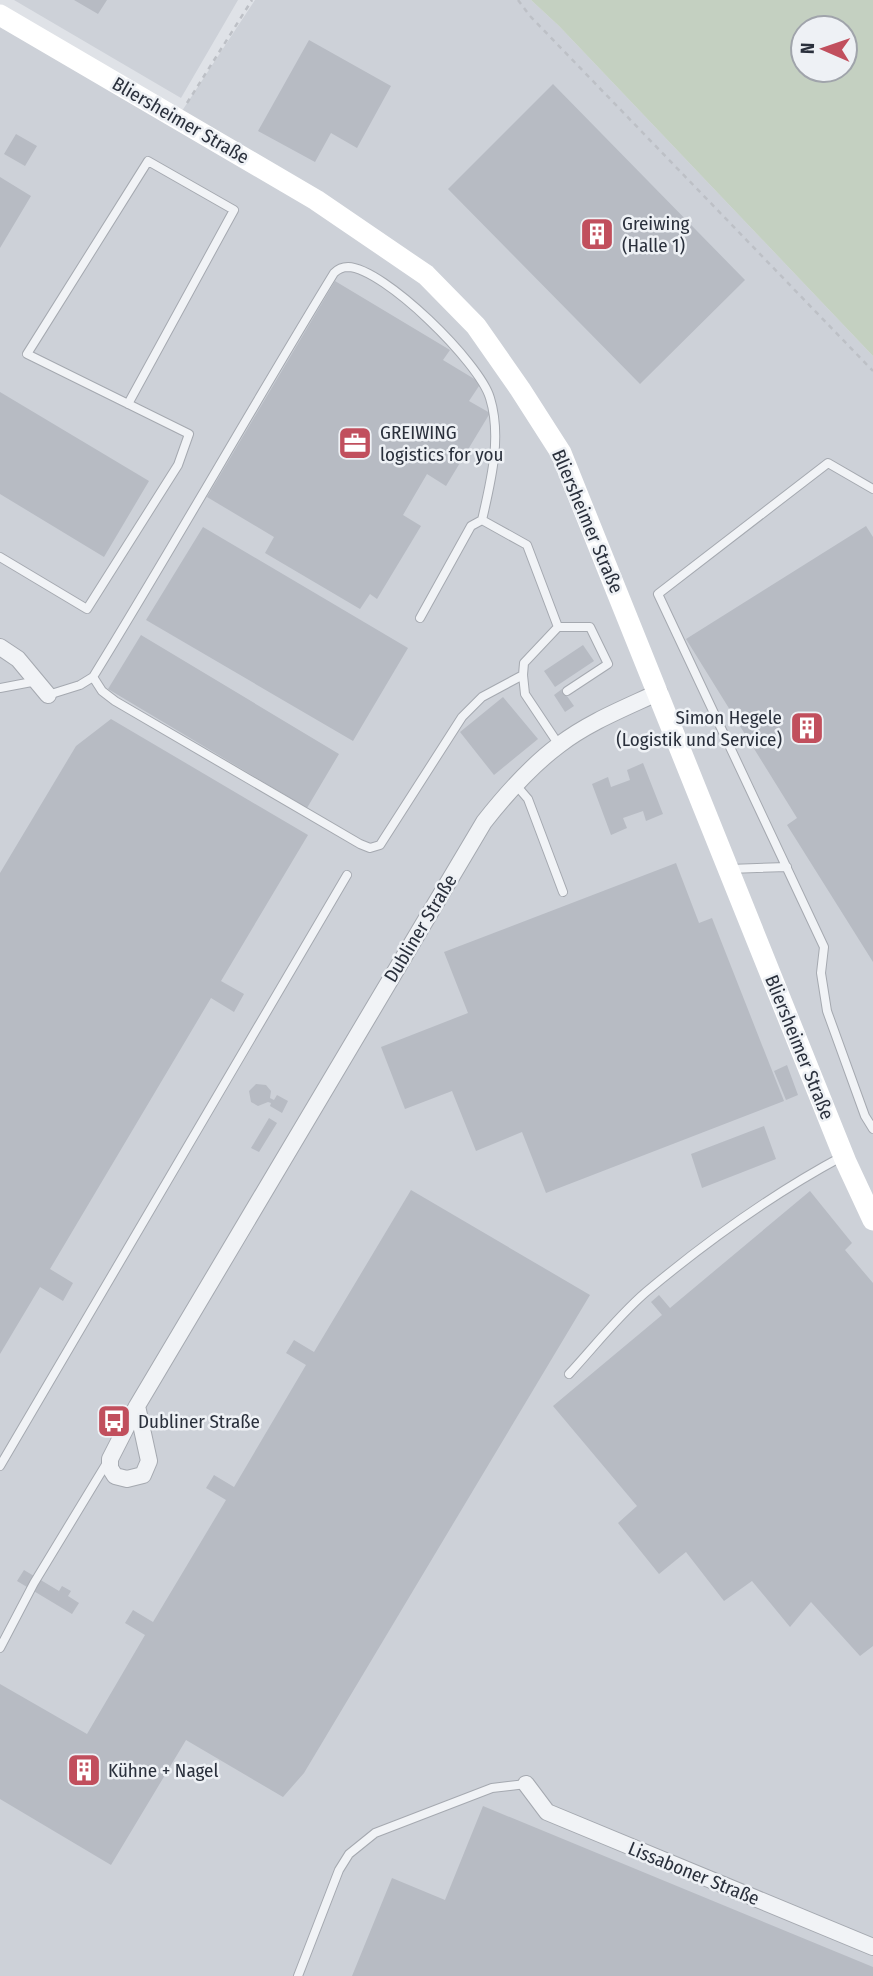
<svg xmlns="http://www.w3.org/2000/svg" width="873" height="1976" font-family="'Fira Sans Condensed',sans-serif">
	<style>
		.built { fill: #cdd1d8 }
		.green { fill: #c4d0c1; fill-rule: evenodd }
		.building { fill: #b7bbc3 }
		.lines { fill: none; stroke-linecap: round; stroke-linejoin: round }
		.lane-casing { stroke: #a5a9b0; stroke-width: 10 }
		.street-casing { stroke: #a5a9b0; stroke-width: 18 }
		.path { stroke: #bdc0c6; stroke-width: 2.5; stroke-dasharray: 5 5; stroke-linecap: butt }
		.lane { stroke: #f1f3f6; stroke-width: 8 }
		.street { stroke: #f1f3f6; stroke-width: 16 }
		.secondary { stroke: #fff; stroke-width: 21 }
		.labels { text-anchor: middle; stroke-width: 5; stroke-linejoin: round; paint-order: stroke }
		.street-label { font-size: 19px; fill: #2a303c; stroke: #eef1f5 }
		.poi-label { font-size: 19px; fill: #2a303c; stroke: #eef1f5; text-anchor: start }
	</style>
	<rect width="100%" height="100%" fill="#dfe2e7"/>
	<path class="built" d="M14,0h224l-57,98z
		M255,0h276l28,26 314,330v1620h-873v-1956l178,97z"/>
	<path class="green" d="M531,0h342v356l-314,-330zM803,28h42v42h-42z"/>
	<path class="building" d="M74,0h33l-9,14z
		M309,40l82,46 -34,62 -26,-15 -16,29 -57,-31z
		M553,84l192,196 -105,104 -192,-195z
		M16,134l21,12 -12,20 -21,-12z
		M0,177l31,19 -31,52z
		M335,281l115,69 -7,10 38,23 -12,18 21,12 -44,73 -19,-12 -24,41 18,11 -44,73 -7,-5 -10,15 -95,-56 9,-16 -67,-40z
		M0,392l149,89 -45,76 -104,-63z
		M866,526l7,11v425l-86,-137 10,-7 -111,-179z
		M203,527l205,121 -55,93 -207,-121z
		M141,635l198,119 -32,54 -199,-119z
		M583,645l11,16 -39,26 -11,-16z
		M562,689l12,17 -9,6 -11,-17z
		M503,697l35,42 -44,36 -34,-43z
		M111,719l197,116 -87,146 23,13 -10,18 -23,-14 -161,271 23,14 -10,18 -23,-14 -40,67v-481l76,-127z
		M643,763l20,51 -17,7 -3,-10 -20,7 4,10 -16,7 -19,-51 16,-7 3,10 19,-7 -3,-10z
		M676,863l23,60 13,-5 72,183 -238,92 -24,-61 -46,19 -24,-60 -47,18 -24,-62 87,-34 -24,-61z
		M787,1065l11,30 -12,5 -12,-29z
		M256,1084l10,1 5,6 -1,7 4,2 3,-5 11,6 -6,12 -12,-7 1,-3 -3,-1 -10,4 -7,-4 -2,-11z
		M269,1118l8,5 -18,29 -8,-4z
		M764,1126l12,33 -74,29 -11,-34z
		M411,1190l179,105 -286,478 -21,24 -97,-57 -75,125 -111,-66v-115l87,50 58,-99 -20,-12 8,-13 20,12 73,-122 -20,-12 8,-13 20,12 72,-122 -20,-12 8,-13 20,12z
		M810,1191l42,52 -7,7 28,33v363l-13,10 -49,-54 -21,25 -38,-46 -28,20 -38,-49 -27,22 -41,-51 19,-17 -84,-100 109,-91 -11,-13 8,-7 11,13z
		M24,1570l35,21 3,-5 9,5 -3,5 11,7 -7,11 -55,-33z
		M483,1806l390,161v9h-521l40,-98 53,22z"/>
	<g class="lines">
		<g class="lane-casing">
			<path id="lane" d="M873,489l-45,-26 -170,131 166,353 -3,26 6,38 38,105 8,13
				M0,557l87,52 91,-144 11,-31 -162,-80 121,-193 86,49 -106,194
				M420,618l51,-92 11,-6 45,25 31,82 -34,36 -1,12 2,19 34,51
				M558,627h32l18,37 -41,27
				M93,677l9,14 13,10 245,143 10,4 10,-3 82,-128 20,-20 41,-22
				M0,688l37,-7
				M48,695l32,-10 13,-8c82,-133 159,-270 241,-404 4,-4 8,-6 14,-6 36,1 132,96 142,131 12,39 1,83 -8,122
				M516,785l12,14 35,93
				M729,869l58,-2
				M569,1374c25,-27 49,-58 77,-82 61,-51 128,-99 197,-136
				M0,1466l347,-591
				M0,1648l34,-65 74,-122
				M298,1976l41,-106 10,-16 26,-21 117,-45 34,-4"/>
		</g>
		<g class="street-casing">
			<path id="street" d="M0,647l18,12 30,36
				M137,1406l12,55 -6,14 -16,4 -12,-3 -5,-8v-9l27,-53 347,-584c22,-28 47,-56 75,-77 30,-23 66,-37 100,-53
				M526,1784l21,28 326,135"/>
		</g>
		<path class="path" d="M518,0l12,16 343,355
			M187,103l65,-103"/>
		<use href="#lane" class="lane"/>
		<use href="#street" class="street"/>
		<path class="secondary" d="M0,15l316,185 110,75 50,51 44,63 41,64 285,709 27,58"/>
	</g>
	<defs>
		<g id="building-square" transform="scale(1.75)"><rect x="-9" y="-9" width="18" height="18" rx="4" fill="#c14f5d" stroke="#eef1f5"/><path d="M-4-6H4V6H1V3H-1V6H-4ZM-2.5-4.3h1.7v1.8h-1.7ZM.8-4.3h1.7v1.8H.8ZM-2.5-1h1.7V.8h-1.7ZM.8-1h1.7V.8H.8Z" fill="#fff"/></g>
		<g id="office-square" transform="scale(1.75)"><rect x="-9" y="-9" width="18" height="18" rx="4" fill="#c14f5d" stroke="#eef1f5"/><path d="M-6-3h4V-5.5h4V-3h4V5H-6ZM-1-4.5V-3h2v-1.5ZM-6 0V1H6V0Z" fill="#fff"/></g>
		<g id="bus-square" transform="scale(1.75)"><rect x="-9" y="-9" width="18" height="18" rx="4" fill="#c14f5d" stroke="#eef1f5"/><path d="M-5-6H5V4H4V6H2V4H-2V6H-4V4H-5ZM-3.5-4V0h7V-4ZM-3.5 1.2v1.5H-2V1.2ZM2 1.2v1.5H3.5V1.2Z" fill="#fff"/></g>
	</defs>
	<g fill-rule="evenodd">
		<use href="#building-square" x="597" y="234"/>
		<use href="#office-square" x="355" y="443"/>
		<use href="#building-square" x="807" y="728"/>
		<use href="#bus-square" x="114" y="1421"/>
		<use href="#building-square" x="84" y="1770"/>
	</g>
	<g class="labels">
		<g class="street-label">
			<text transform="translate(181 120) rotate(30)" y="7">Bliersheimer Straße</text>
			<text transform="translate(588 521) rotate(67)" y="7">Bliersheimer Straße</text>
			<text transform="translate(420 928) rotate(-59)" y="7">Dubliner Straße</text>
			<text transform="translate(800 1047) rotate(68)" y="7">Bliersheimer Straße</text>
			<text transform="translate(694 1873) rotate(22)" y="7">Lissaboner Straße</text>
		</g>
		<g class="poi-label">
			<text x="622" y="230">Greiwing<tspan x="622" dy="22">(Halle 1)</tspan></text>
			<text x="380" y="439">GREIWING<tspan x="380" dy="22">logistics for you</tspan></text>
			<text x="782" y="724" text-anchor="end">Simon Hegele<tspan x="782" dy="22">(Logistik und Service)</tspan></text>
			<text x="138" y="1428">Dubliner Straße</text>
			<text x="108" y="1777">Kühne + Nagel</text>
		</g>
	</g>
	<g transform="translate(824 49) rotate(272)"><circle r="33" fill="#eef1f5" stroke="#a0a4ab" stroke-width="2"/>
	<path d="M0-5L12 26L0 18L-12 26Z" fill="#c14f5d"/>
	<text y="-10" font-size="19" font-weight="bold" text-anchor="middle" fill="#2a303c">N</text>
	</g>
</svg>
